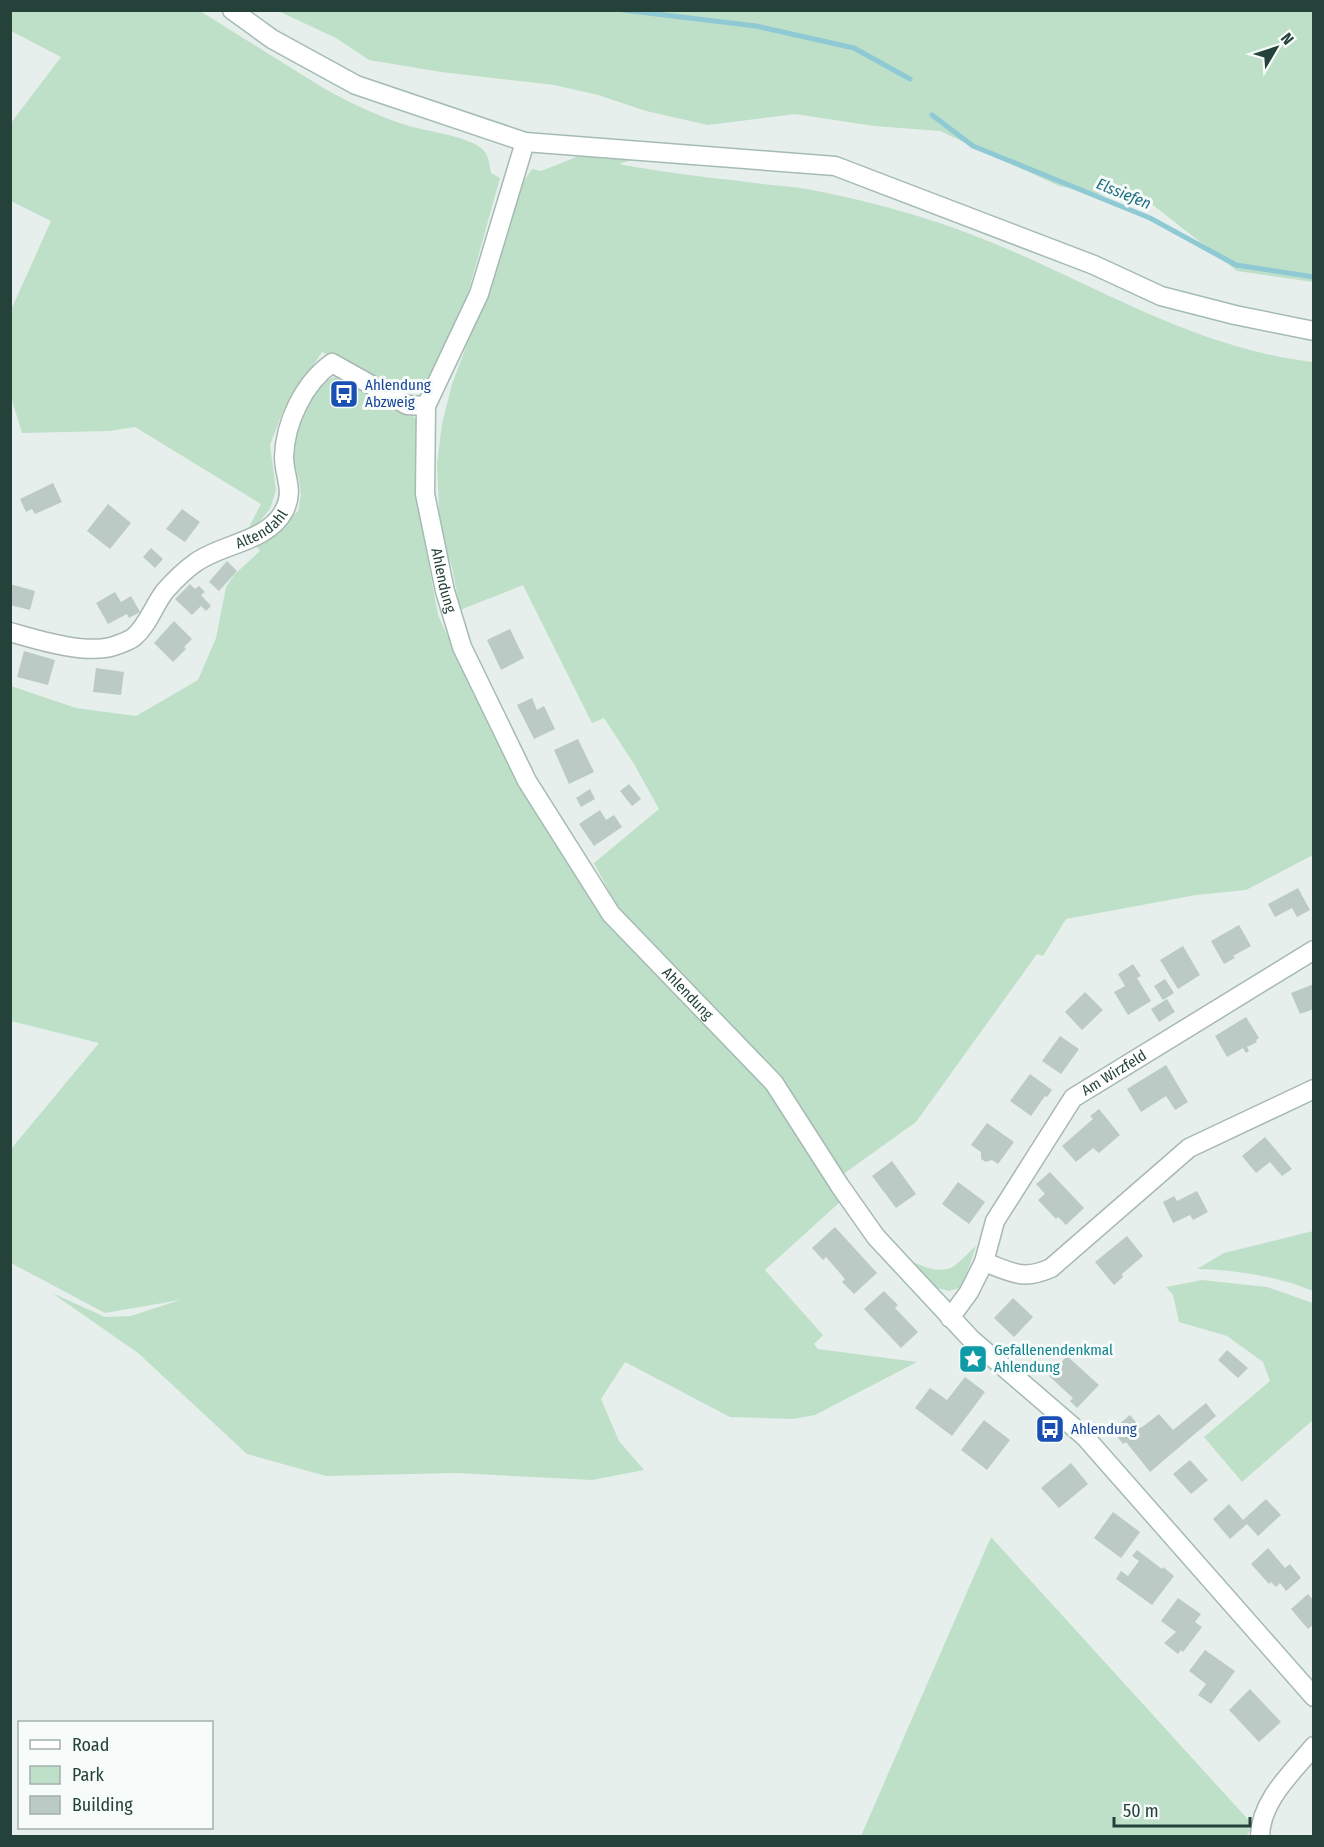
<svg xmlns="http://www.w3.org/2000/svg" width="1324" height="1847" font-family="'Fira Sans Condensed',sans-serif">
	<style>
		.green { fill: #bfe0c8 }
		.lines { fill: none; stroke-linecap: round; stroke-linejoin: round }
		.stream { stroke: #8ec9d4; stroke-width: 5 }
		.building { fill: #bbcac4 }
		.street-casing { stroke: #a8b8b2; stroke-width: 21 }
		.secondary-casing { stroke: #a4bbb3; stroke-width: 21 }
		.street { stroke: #fff; stroke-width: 18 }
		.secondary { stroke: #fff; stroke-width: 18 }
		.labels { text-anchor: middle; stroke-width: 6; stroke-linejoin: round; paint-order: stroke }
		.transit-label { font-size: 15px; fill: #164399; stroke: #f7fbf9; text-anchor: start }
		.street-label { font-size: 15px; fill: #24423a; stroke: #f7fbf9 }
		.culture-label { font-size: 15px; fill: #0d838f; stroke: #f7fbf9; text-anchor: start }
		.water-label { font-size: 16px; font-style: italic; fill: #1c6f80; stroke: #f7fbf9 }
	</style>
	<rect width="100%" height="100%" fill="#e6efeb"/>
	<path class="green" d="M10,11h190l125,78c26,14 52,27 81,36 18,6 61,11 75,23 8,6 8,15 10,25l9,5 -35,126 -25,66 -19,21 -8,2 -18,-3 -73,-38 -39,59 -13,34 6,45 -6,19 -21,26 -5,2 17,-33 -126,-77 -25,4 -88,2 -11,-36v-87l40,-89 -40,-20v-78l50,-66 -50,-26z
		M278,11h1035v271l-76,-11 -84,-66 -94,-19 -119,-55 -66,-5 -79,-12 -87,11 -62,-14 -48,-16 -44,-10 -113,-13 -72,-12 -33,-22z
		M596,155l44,2 -21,7c47,9 96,14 144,20 18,2 36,3 54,7 51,10 104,24 153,43 117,44 216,113 343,128v493l-67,35 -50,5 -130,24 -23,37 -6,-2 -121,168 -74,53 -62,-93 -162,-174 -24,-45 65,-54 -25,-45 -30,-46 -12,5 -69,-138 -63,25 -8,-43 -12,-34 -3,-69 5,-40 10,-40 17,-45 51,-153 12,-17 9,2 38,-15z
		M337,376l70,34 10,10 3,80 5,44 13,71 32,71 55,110 55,80 26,42 164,174 70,110 -75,68 58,65 -9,9 4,5 99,13 -102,53 -22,4 -63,-2 -105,-55 -24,37 18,42 25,29 -52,10 -136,-7 -130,3 -79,-22 -109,-101 -86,-60 53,24 26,-1 49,-16 -75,13 -94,-50v-114l88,-106 -88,-22v-335l65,22 60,8 62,-36 18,-42 10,-51 8,-12 26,-24 -4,-5 42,-35 3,-17 -2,-14 -9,-30 6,-35 31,-35z
		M1313,1231v60c-37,-15 -76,-21 -116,-22l27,-16z
		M976,1246l-12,36 -5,6 -10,3 -21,-5 -25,-29c15,7 35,19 51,9 8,-6 15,-14 22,-20z
		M1202,1280l65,7 46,16v117l-71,62 -38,-45 66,-56 -7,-19 -36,-26 -48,-14 -6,-27 -7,-8z
		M991,1537l263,289 -8,10h-385z"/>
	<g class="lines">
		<path class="stream" d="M623,10l133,16 98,22 56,31
			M932,115l41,31 177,72 86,47 78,12"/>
	</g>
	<path class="building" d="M53,483l9,19 -27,12 -3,-5 -6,3 -6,-13z
		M108,504l23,19 -21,26 -23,-18z
		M182,509l18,13 -15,20 -19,-13z
		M151,548l12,11 -8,9 -12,-11z
		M227,561l10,10 -18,20 -10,-9z
		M10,584l25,7 -5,19 -20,-5z
		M190,584l5,5 4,-3 6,6 -4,3 10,11 -5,5 -5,-5 -9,9 -17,-16z
		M115,592l6,10 10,-6 9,16 -11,6 -2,-4 -19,10 -12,-21z
		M174,621l18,18 -8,8 2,2 -13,13 -19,-19z
		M510,629l14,29 -23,12 -14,-30z
		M24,651l31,9 -7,25 -31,-8z
		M96,668l28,4 -3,23 -28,-3z
		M532,698l5,12 7,-4 11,23 -21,10 -17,-34z
		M578,739l16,33 -25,12 -15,-34z
		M629,784l12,15 -9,7 -12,-15z
		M590,789l5,10 -14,8 -5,-9z
		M600,810l6,10 8,-5 8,12 -28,19 -15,-22z
		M1298,888l12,22 -13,7 -5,-9 -17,9 -7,-13z
		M1239,925l12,21 -18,10 2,2 -11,6 -13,-23z
		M1183,946l17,29 -22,14 -18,-29z
		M1133,964l8,12 -4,2 14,23 -23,14 -14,-23 11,-6 -7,-12z
		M1165,979l9,14 -11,7 -9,-14z
		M1314,984v25l-14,5 -9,-21z
		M1085,992l18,18 -21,20 -17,-18z
		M1167,999l8,13 -16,10 -8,-13z
		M1246,1017l13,21 -3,2 1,2 -10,5 2,4 -3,2 -3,-5 -16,9 -12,-21z
		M1060,1036l19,13 -18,25 -19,-13z
		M1166,1065l22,37 -13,8 -9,-14 -25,16 -14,-23z
		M1030,1074l22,16 -5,7 -2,-1 -14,20 -21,-15z
		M1099,1109l21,26 -21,18 -6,-5 -17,14 -14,-16 31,-27 -3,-3z
		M987,1123l27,19 -16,22 -6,-4 -6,2 -5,-3v-7l-10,-7z
		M1265,1137l27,32 -10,7 -12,-14 -14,11 -14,-17z
		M892,1161l24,33 -20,14 -24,-32z
		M1050,1172l34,36 -18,17 -8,-8 -2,2 -18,-19 7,-6 -9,-10z
		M958,1182l27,20 -16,22 -27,-20z
		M1197,1191l11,21 -15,8 -3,-5 -17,8 -10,-21 11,-6 3,5z
		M835,1227l42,46 -23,21 -12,-12 3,-3 -19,-22 -3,3 -11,-12z
		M1127,1236l16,20 -21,18 1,3 -9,8 -19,-23z
		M884,1291l14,14 -3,3 23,24 -17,16 -37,-39z
		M1013,1298l20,19 -19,20 -20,-19z
		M1227,1350l21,18 -10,10 -20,-18z
		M1067,1356l32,29 -22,23 -7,-7 3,-3 -24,-22z
		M965,1377l20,15 -33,44 -37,-28 15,-20 17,12z
		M1206,1403l10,13 -66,56 -24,-30 -3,2 -11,-14 18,-15 11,13 18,-14 14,16z
		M984,1420l26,20 -23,30 -26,-20z
		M1190,1460l18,20 -17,14 -18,-20z
		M1071,1463l17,21 -29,24 -18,-20z
		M1266,1499l15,16 -23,21 -11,-12 -17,15 -17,-20 16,-15 14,16z
		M1113,1512l27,20 -19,26 -27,-20z
		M1268,1548l17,20 5,-4 11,14 -15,13 -6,-8 -4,4 -5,-5 -2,2 -18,-20z
		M1137,1550l25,19 1,-2 11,9 -22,29 -36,-26 5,-8 7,5 11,-15 -7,-5z
		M1308,1594l6,7v23l-6,5 -17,-20z
		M1178,1598l23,16 -6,8 7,5 -19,25 -2,-2 -3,4 -14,-11 12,-11 -15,-11z
		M1205,1650l30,21 -24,33 -13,-9 8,-11 -17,-13z
		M1250,1689l31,33 -22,20 -30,-32z"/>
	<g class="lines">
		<g class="street-casing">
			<g id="street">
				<path id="s1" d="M10,632c28,8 76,23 104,14 6,-2 15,-5 20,-9 14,-12 20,-32 31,-46 8,-9 20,-21 30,-28 27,-20 71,-20 89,-52 11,-21 0,-34 0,-54 1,-35 20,-74 48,-94l75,42 19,1"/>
				<path d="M984,1262c28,10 38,19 67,6l138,-120 125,-59"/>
				<path id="s2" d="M950,1318l19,-26 15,-30 11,-41 78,-123 241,-148"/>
				<path d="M1260,1836c1,-36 32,-63 54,-90"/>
			</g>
		</g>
		<g class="secondary-casing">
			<g id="secondary">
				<path d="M232,10l40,29 84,46 169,57 310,24 259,99 67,31 74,19 79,16"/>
				<path id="s3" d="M525,142l-46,152 -53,112 -1,88 20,97 17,56 65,134 84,133 163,169 66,103 36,51 95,102 114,98 229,260"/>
			</g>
		</g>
		<use href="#street" class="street"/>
		<use href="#secondary" class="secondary"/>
	</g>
	<defs>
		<g id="bus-square" transform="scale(1.5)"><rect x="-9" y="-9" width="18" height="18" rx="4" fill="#1a4fb4" stroke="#f7fbf9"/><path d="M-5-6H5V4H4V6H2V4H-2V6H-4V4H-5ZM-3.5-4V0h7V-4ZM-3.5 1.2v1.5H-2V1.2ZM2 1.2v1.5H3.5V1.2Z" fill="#fff"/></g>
		<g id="sight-square" transform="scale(1.5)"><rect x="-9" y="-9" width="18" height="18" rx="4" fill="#0f9aa8" stroke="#f7fbf9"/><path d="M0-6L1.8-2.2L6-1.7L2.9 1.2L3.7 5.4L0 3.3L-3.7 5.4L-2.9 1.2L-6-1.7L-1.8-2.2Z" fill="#fff"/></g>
	</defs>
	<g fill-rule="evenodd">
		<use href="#bus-square" x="344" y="394"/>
		<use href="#sight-square" x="973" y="1359"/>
		<use href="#bus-square" x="1050" y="1429"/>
	</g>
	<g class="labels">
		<g class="transit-label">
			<text x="365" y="390">Ahlendung<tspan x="365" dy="17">Abzweig</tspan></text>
			<text x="1071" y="1434">Ahlendung</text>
		</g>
		<g class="street-label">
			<text dy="5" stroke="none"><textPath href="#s1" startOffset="300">Altendahl</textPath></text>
			<text dy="5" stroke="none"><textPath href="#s3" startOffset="459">Ahlendung</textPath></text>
			<text dy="5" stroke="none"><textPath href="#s3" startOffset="945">Ahlendung</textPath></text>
			<text dy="5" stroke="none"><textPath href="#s2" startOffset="302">Am Wirzfeld</textPath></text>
		</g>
		<g class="culture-label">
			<text x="994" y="1355">Gefallenendenkmal<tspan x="994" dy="17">Ahlendung</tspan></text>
		</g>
		<g class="water-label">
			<text transform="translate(1124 193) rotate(22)" y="6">Elssiefen</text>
		</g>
	</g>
	<rect width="1324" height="1847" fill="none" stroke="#24423a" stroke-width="24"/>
	<rect x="18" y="1721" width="195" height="108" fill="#f7fbf9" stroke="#a3b1ad" stroke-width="1.5"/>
	<rect x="30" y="1740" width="30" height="9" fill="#ffffff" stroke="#a3b1ad" stroke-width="1.5"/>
	<text x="72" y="1751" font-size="18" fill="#24423a">Road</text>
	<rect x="30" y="1766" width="30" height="18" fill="#bfe0c8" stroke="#a3b1ad" stroke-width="1.5"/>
	<text x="72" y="1781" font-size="18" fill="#24423a">Park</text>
	<rect x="30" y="1796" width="30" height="18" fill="#bbcac4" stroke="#a3b1ad" stroke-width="1.5"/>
	<text x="72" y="1811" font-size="18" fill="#24423a">Building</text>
	<g transform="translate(1276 48) rotate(51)" stroke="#f7fbf9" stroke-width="4.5" paint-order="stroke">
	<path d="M0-4.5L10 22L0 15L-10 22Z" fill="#24423a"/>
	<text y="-9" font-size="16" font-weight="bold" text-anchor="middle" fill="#24423a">N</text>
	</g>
	<path d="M1114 1817v9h136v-9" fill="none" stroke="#24423a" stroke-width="3"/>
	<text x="1123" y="1817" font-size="18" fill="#24423a" stroke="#f7fbf9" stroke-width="4.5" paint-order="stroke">50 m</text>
</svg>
